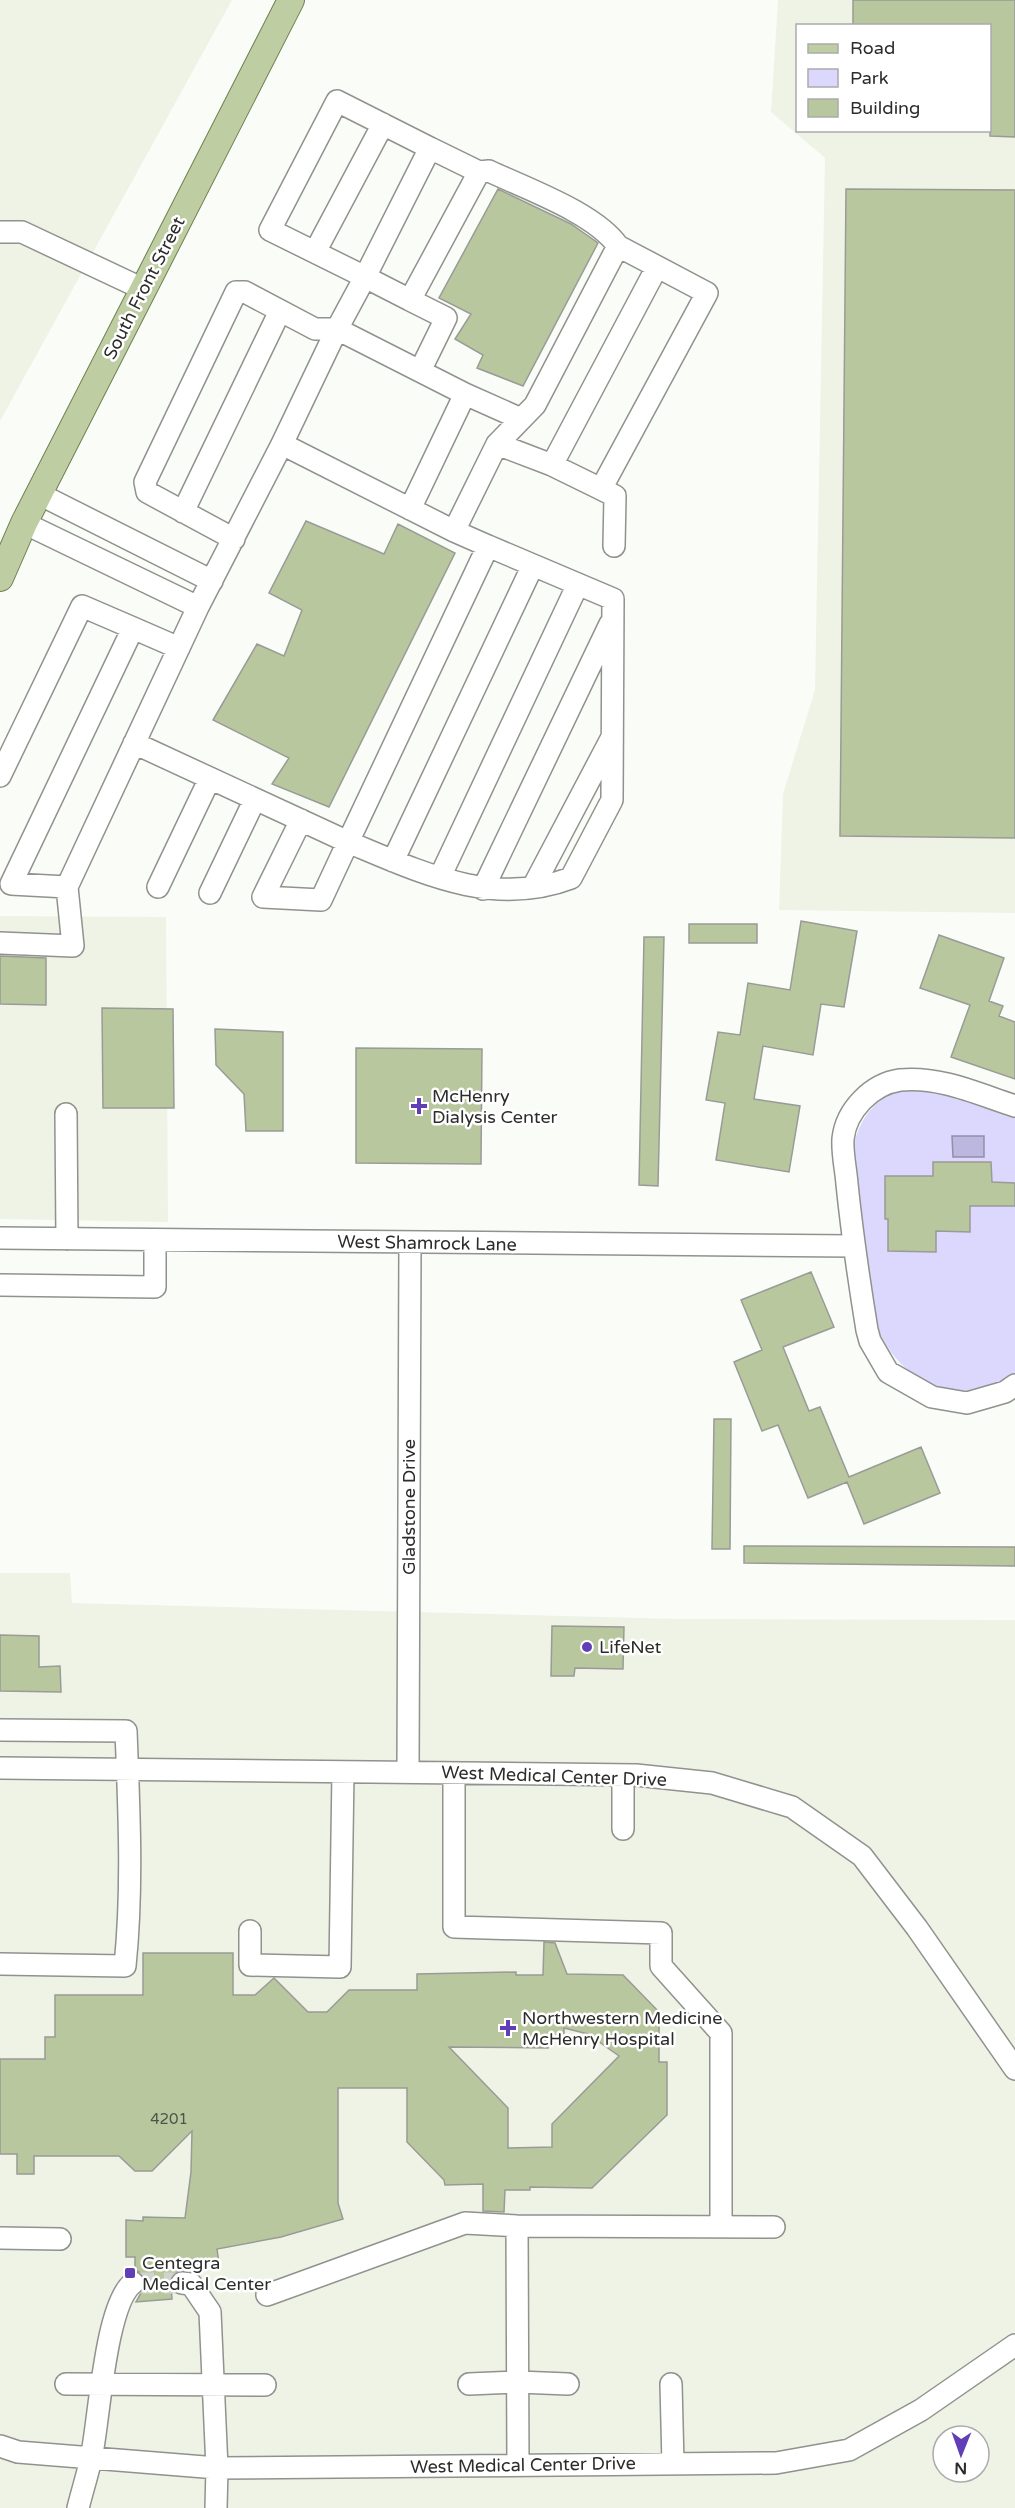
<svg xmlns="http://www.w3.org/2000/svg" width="1015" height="2508" font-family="'Varela Round',sans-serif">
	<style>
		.built { fill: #eef3e6; fill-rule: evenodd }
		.green { fill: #dcd7fd }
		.water { fill: #bcb7de; stroke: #918ea8; stroke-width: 1.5 }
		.building { fill: #b9c79f; stroke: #999b96; stroke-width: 1.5; fill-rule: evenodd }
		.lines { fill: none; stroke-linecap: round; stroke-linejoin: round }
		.minor-tunnel { stroke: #d1d3ce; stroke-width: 21; stroke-dasharray: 21 10; stroke-linecap: butt }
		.minor-casing { stroke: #90928d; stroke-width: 24 }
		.major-casing { stroke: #707f51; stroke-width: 28 }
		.minor { stroke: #fff; stroke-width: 21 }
		.major { stroke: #bfcda3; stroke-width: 26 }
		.poi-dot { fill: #603eb6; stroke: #fff; stroke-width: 2 }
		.labels { text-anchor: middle; stroke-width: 5; stroke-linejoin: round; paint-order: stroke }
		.number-label { font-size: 15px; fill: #4f5448 }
		.street-label { font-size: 18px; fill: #2c2d2b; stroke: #fff }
		.poi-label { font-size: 18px; fill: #2c2d2b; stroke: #fff; text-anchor: start }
	</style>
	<rect width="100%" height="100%" fill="#fafcf7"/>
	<path class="built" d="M0,0h232l-232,421z
		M778,0h237v913l-236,-3 4,-116 32,-104 10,-532 -54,-46zM798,26h192v104h-192z
		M0,916l166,1 2,305 -168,-3z
		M0,1573h70l2,30 606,16 337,1v888h-1015zM943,2436h36v36h-36z"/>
	<path class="green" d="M911,1089l28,3 76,26v258c-8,6 -17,8 -26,11 -54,16 -104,-22 -116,-74l-20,-162c5,-33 24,-58 58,-62z"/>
	<path class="water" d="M952,1136h32v21h-31z"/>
	<path class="building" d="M853,0h162v137l-25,-1v-110h-137z
		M498,189l73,35 27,19 -75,143 -46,-18 6,-13 -28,-16 16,-25 -32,-16z
		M846,189l169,1v648l-175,-2z
		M306,521l78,33 14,-30 57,29 -126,254 -57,-23 17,-26 -76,-38 44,-76 27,12 18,-46 -33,-17z
		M801,921l56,10 -13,76 -23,-3 -8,51 -50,-9 -9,53 46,7 -11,66 -73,-12 9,-57 -19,-3 12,-68 22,3 8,-52 42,7z
		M689,924h68v19h-68z
		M939,935l65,23 -15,43 14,5 -4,10 16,6v57l-64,-22 19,-52 -50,-17z
		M644,937h20l-6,249 -19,-1z
		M0,956l46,2v47l-46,-1z
		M102,1008l71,1 1,99h-71z
		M215,1029l68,3v99h-37l-2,-37 -28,-29z
		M356,1048l126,1 -1,115 -125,-1z
		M933,1162h58l1,20 23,1v23h-45v26l-34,-1v21l-48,-1v-32h-3v-43h48z
		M811,1272l23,55 -51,20 26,64 11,-4 29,70 72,-30 19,46 -76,31 -17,-42 -39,16 -30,-73 -16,6 -28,-69 28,-12 -21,-50z
		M714,1419h17l-1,130h-18z
		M744,1546l271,1v19l-271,-3z
		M552,1626l72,1 -1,42 -48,-1 -1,8h-23z
		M0,1635l39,1v31l21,-1 1,26 -61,-1z
		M544,1942l11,1 12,31 56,1 36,37v50h8v53l-75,73 -62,-1v3h-25l-1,22 -21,-1v-27l-38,1 -1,-5 -37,-38v-54h-69v115l5,16 -62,18 -64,12 2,14 -49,11 2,25 -36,3 10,-18 -5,-11 -6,-3v-13h-9v-37l17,1v-4l42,1 6,-46 1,-41 -40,40h-17l-16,-15h-85v18h-17v-20h-17v-95h45v-22h10v-42h88v-42h90v42h22l19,-17 34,34h19l22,-22h68v-16l99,-2v3h27zM564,2028l24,6 31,22 -67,68v23l-44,1v-40l-59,-61 99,1v-8h16z"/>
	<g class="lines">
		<path class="minor-tunnel" d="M133,2283h49"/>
		<g class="minor-casing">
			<path id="minor" d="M430,148l-93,-47 -67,129 95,47 65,-129 49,24
				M0,232h22l121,57
				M315,252l68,-128
				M410,300l36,18 -26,53
				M465,394l-128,-65 28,-52 45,23 69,-128 10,-1c38,18 106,42 129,75
				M552,465l105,-198
				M601,489l14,7 -1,50
				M39,494l173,87
				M410,509l55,-115 56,25
				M183,512l97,-201
				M24,523l174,84
				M454,531l43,-87 38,-39 83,-159 89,47 -106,196 -49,-24 -55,-21
				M234,539l-87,-47 -2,-10 91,-190h9l70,37h22l-55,115
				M0,776l82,-170 51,22
				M301,820l-38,77 58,3 27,-58c72,30 145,66 223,36l41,-78 1,-201 -125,-53
				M393,861l140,-296
				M440,877l138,-293
				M67,887l-56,-3 122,-256 46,20
				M158,887l52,-109
				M533,887l78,-148
				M483,889l127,-265
				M210,893l45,-94
				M0,943l73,3 -6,-59 131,-280 84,-163 172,87 34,15 -140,296 -214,-99
				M1015,1106c-37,-12 -75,-30 -115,-26 -28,4 -54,30 -57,59 -1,14 3,31 4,45 5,49 12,97 20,146l3,11 18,31 44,25 35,6 38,-11 10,-7
				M66,1114l1,125
				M0,1238l853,8
				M0,1285l155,2v-47
				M0,1730l126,1c3,78 7,157 -1,235l-125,-2
				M0,1768l636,7 76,8 80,24 70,49 55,72 98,141
				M408,1772l2,-529
				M454,1773v154l207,6v33l60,67v194
				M623,1829v-54
				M250,1931v34l90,2 3,-195
				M517,2226l1,239
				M0,2238l60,1
				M182,2283l9,1 19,28 7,156 -1,40
				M267,2295l198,-72 52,3 257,1
				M66,2384l199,1
				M469,2384l49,-2 50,2
				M671,2384l2,80
				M0,2446l18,6 199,16 559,-5 73,-13 72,-40 94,-65
				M78,2508c4,-16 9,-32 13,-49 8,-36 14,-155 42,-176"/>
		</g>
		<g class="major-casing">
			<path id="major" d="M0,578l24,-55 267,-523"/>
		</g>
		<use href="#minor" class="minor"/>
		<use href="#major" class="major"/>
	</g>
	<g class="poi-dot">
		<path d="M416 1097h6v6h6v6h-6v6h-6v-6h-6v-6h6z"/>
		<circle cx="587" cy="1647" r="6"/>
		<path d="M505 2019h6v6h6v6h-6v6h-6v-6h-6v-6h6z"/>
		<rect x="124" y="2267" width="12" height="12" rx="3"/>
	</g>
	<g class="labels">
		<g class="number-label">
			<text x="169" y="2124">4201</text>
		</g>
		<g class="street-label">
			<text transform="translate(144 288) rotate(-63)" y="6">South Front Street</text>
			<text transform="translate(427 1243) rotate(1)" y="6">West Shamrock Lane</text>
			<text transform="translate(409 1507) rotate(-90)" y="6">Gladstone Drive</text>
			<text transform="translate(554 1776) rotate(2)" y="6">West Medical Center Drive</text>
			<text transform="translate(523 2465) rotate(-1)" y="6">West Medical Center Drive</text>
		</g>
		<g class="poi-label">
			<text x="432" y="1102">McHenry<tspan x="432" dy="21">Dialysis Center</tspan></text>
			<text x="599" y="1653">LifeNet</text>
			<text x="522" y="2024">Northwestern Medicine<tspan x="522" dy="21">McHenry Hospital</tspan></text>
			<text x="142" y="2269">Centegra<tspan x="142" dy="21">Medical Center</tspan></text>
		</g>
	</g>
	<rect x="796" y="24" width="195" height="108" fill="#ffffff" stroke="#ababaa" stroke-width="1.5"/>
	<rect x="808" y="44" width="30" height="9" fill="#bfcda3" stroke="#ababaa" stroke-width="1.5"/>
	<text x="850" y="54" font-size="18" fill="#2c2d2b">Road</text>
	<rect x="808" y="69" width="30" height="18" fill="#dcd7fd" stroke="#ababaa" stroke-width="1.5"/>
	<text x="850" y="84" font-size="18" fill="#2c2d2b">Park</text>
	<rect x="808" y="99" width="30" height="18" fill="#b9c79f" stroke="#ababaa" stroke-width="1.5"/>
	<text x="850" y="114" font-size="18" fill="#2c2d2b">Building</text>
	<g transform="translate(961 2454) rotate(181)"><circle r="28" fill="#ffffff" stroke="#ababaa" stroke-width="1.5"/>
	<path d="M0-4.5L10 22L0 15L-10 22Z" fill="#603eb6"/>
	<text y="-9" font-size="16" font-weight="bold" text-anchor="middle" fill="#2c2d2b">N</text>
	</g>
</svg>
